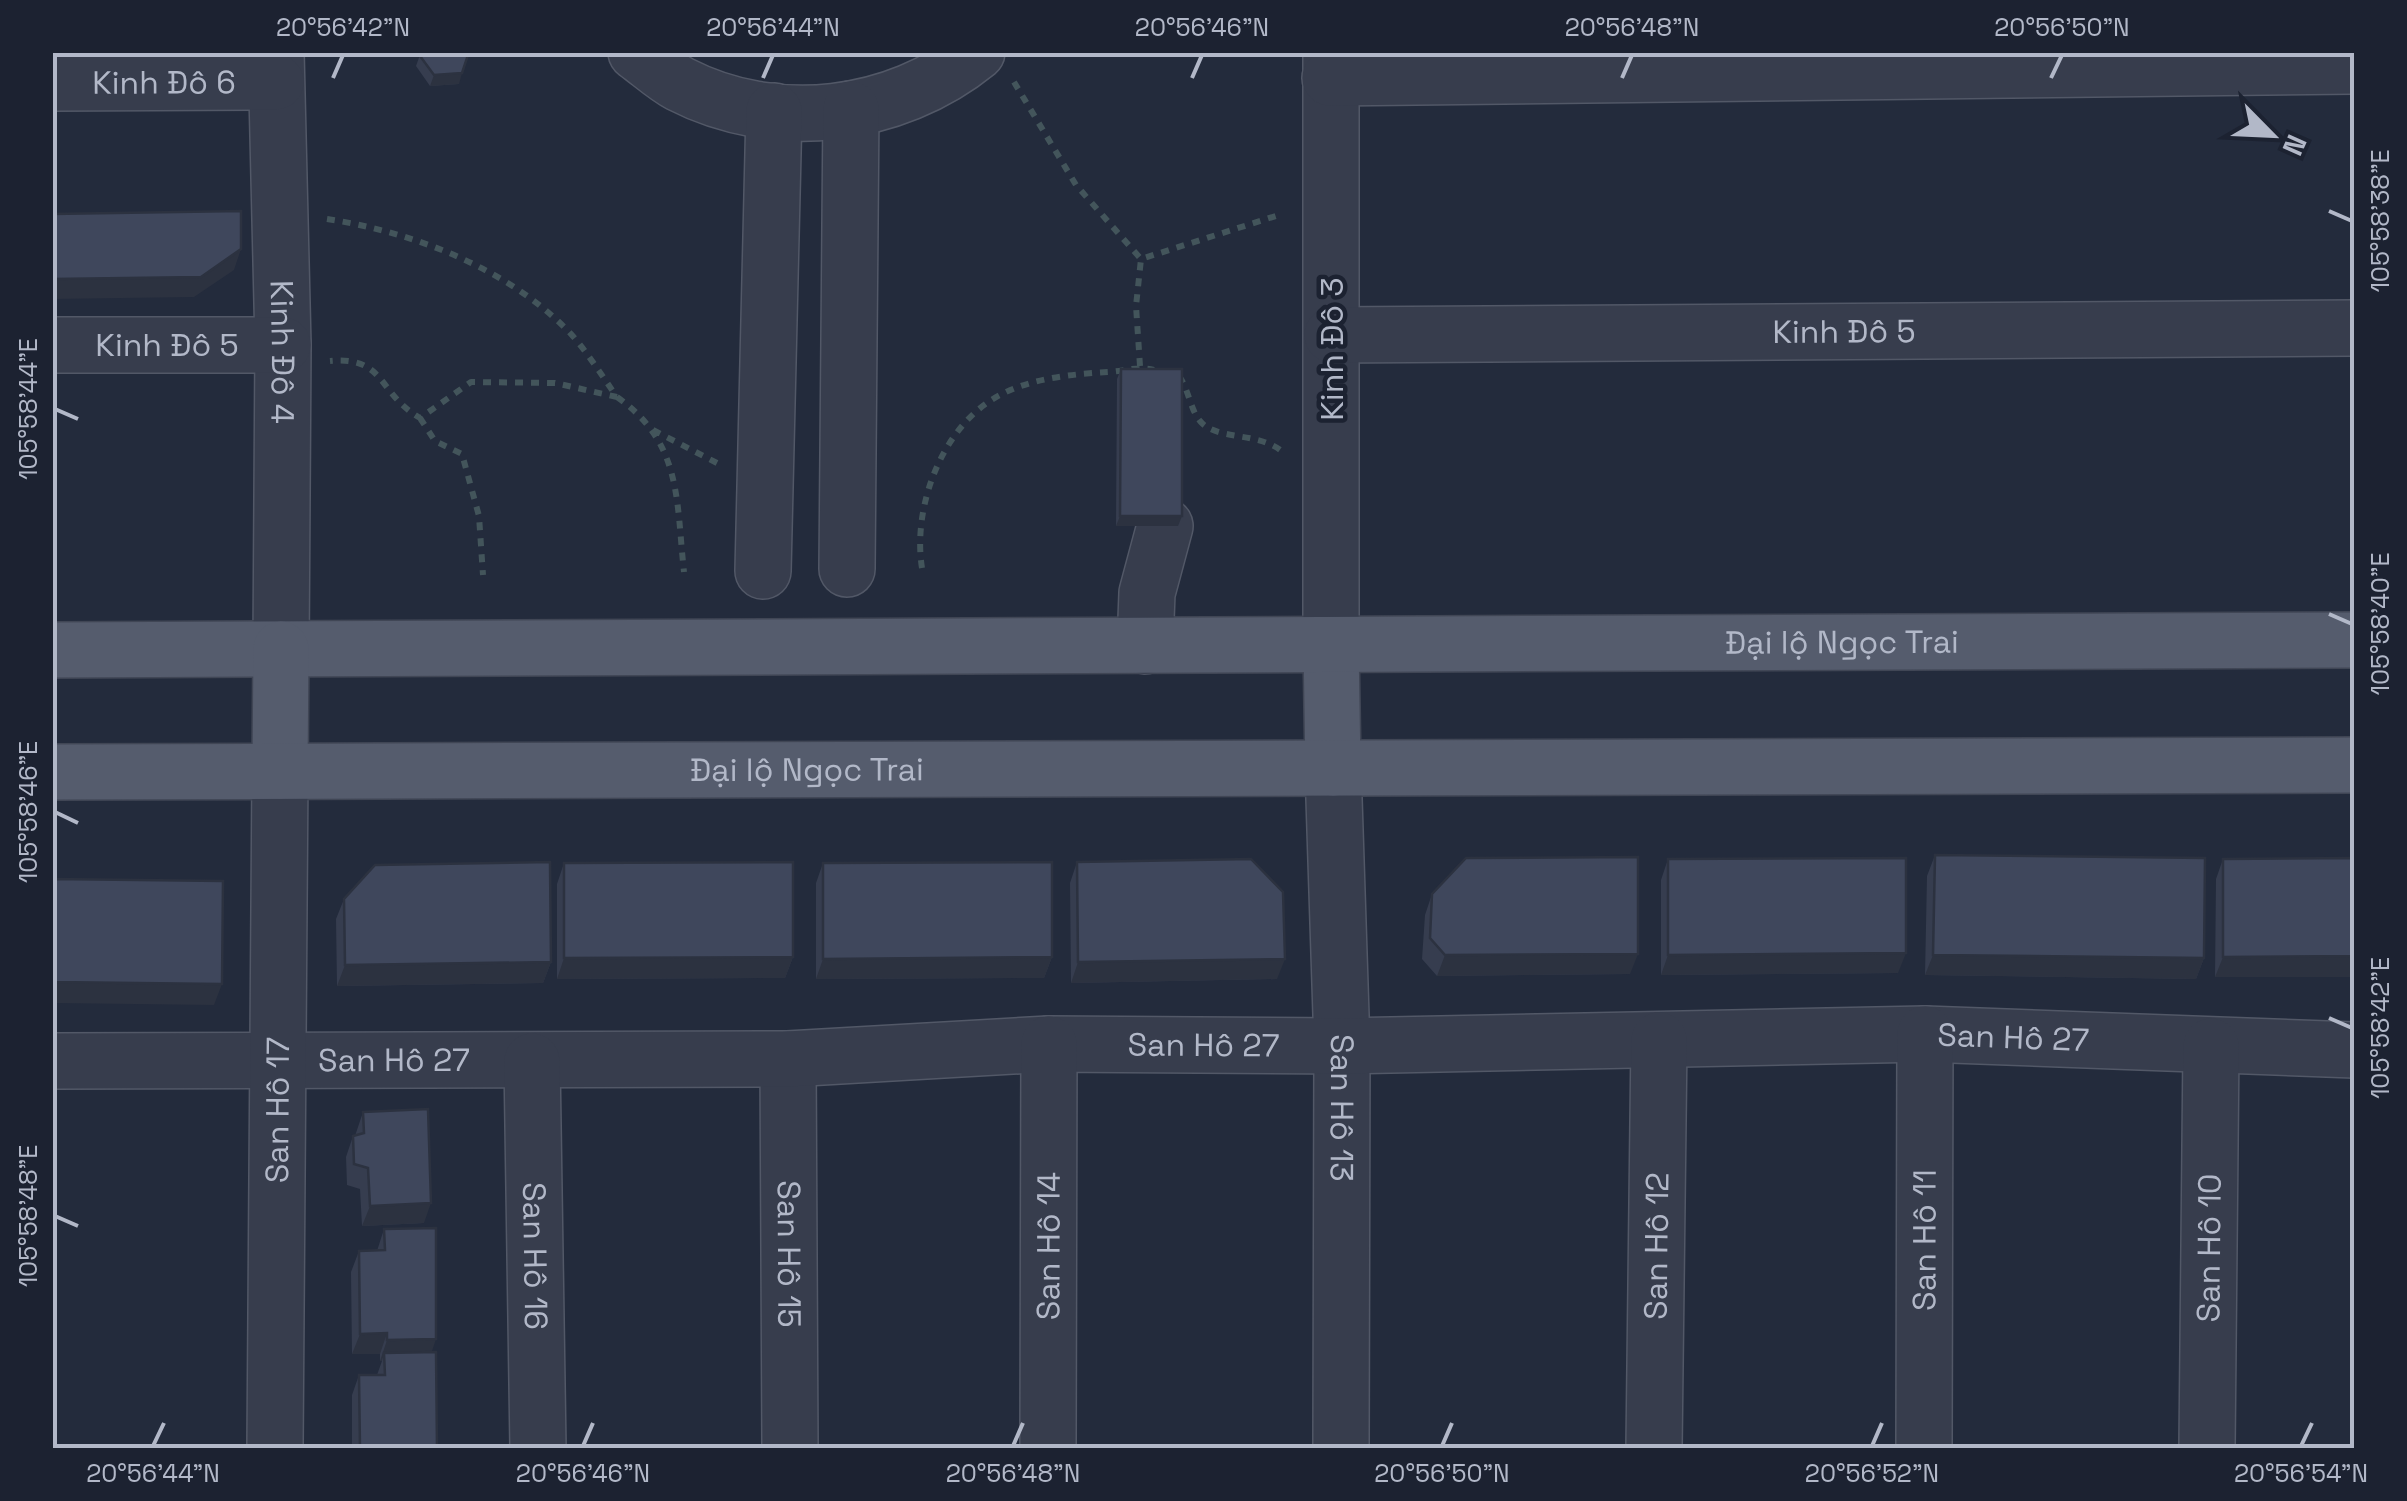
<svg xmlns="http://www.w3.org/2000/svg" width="2407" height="1501" font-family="'Space Grotesk',sans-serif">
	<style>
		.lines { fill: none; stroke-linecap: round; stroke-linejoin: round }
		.minor-casing { stroke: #525867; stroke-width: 58 }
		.major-casing { stroke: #404655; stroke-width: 58 }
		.path { stroke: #43555b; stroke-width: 6; stroke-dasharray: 8 8; stroke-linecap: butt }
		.minor { stroke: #373d4d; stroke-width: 55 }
		.major { stroke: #555c6d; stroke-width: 55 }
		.wall { fill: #363d4f }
		.shaded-wall { fill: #2c3240 }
		.building { fill: #3f475c; stroke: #2c3240; stroke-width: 2.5 }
		.ticks { fill: none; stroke: #b2b8c8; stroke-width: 4 }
		.labels { text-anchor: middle; stroke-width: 9; stroke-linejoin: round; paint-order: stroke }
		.street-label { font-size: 32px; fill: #b2b8c8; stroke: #1c2231 }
		.neatline { fill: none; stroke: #b2b8c8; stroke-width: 4 }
		.ticks-label { font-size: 25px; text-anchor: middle; fill: #b2b8c8 }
	</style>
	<rect width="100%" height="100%" fill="#232b3c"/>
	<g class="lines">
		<g class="minor-casing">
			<g id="minor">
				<path id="s1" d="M276,52l7,293 -2,304"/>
				<path d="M636,52c15,11 29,24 44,32 95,49 215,35 297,-32"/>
				<path d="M1331,52v593"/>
				<path d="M1330,78l1024,-12"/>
				<path id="s2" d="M52,83l224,-1"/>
				<path id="s3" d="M1332,335l1022,-7"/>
				<path id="s4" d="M52,345h231"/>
				<path d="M847,569l4,-460"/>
				<path d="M763,571l11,-460"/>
				<path d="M1145,646l2,-53 18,-67"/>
				<path id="s5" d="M1333,768l9,278 -1,402"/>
				<path id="s6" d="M788,1059l2,389"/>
				<path id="s7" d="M52,1061l736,-2 261,-15 293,2 583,-12 429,16"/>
				<path id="s8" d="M532,1061l6,387"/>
				<path id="s9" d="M275,1448l5,-677"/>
				<path id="s10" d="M1048,1448l1,-404"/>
				<path id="s11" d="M1654,1448l5,-408"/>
				<path id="s12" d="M1924,1448l1,-414"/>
				<path id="s13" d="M2207,1448l4,-402"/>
			</g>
		</g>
		<g class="major-casing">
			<g id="major">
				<path d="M1331,645l2,123"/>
				<path id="s14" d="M52,650l2302,-10"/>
				<path d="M280,771l1,-122"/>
				<path id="s15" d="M52,772l2302,-7"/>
			</g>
		</g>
		<path class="path" d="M1014,82l62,103 65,74 141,-45
			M327,219c86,13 183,50 244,115 17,19 31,42 46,63l-62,-14 -84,-1 -51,36c-43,-25 -34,-62 -90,-57
			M1140,366l-4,-60 5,-47
			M1179,376c10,14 11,33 21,45 16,20 60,10 84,32
			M617,397c65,46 59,102 67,175
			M420,418l15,23 27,13 17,62 4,59
			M653,430l64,33
			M922,568c-10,-62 21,-145 80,-174 31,-16 72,-20 106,-22 17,-1 29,-6 46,-2"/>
		<use href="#minor" class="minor"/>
		<use href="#major" class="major"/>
	</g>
	<path class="wall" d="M421,52l38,32 -29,2 -14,-20z
		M1121,369l61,147 -4,10h-62l1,-147z
		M1935,855l269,103 -8,21 -271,-4 2,-99z
		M2354,858v119h-139l1,-98 7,-20z
		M1668,859l230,114 -237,2v-95z
		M1077,862l200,117 -206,4 -1,-100z
		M564,863l229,94 -8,21 -228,1v-95z
		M823,863l229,94 -8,21 -228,1v-96z
		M1432,894l198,80 -193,2 -15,-17 3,-44z
		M344,899l207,63 -8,21 -206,3 -1,-67z
		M363,1112l61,111 -62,3 -2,-37 -13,-4 -1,-28 7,-21h2z
		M384,1229l47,123 6,96h-85v-53l7,-20h18l5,-14h-2v-7h-28l-1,-82 8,-21h18z"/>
	<path class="shaded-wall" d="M462,73l-3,11 -29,2 4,-11z
		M241,249l-7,21 -40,27 -142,2v-20z
		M1120,516h62l-4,10h-62z
		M1906,953l-8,20 -237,2 7,-20z
		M1638,954l-8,20 -193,2 8,-21z
		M1933,955l271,3 -8,21 -271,-4z
		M2354,956v21h-139l8,-20z
		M793,957l-8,21 -228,1 7,-21z
		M1052,957l-8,21 -228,1 7,-20z
		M1285,959l-8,20 -206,4 7,-21z
		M551,962l-8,21 -206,3 8,-21z
		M52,982l170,2 -8,21 -162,-2z
		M431,1203l-7,20 -62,3 8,-20z
		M387,1333l-7,21h-28l8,-20z
		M436,1339l-7,21 -45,-7 -2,8h-2l7,-21z"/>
	<path class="building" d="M421,52h48l-7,21 -28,2 -14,-19z
		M241,211v38l-40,28 -149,2v-65z
		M1121,369h61v147h-62z
		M1935,855l270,3 -1,100 -271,-3z
		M1638,857v97l-193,1 -15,-17 2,-44 34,-36z
		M1906,858v95l-238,2v-96z
		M2354,858v98l-131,1v-98z
		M1251,859l32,33 2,67 -207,3 -1,-100z
		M550,862l1,100 -206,3 -1,-66 31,-34z
		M793,862v95l-229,1v-95z
		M1052,862v95l-229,2v-96z
		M52,879l171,2 -1,103 -170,-2z
		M428,1109l3,94 -61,3 -2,-38 -14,-4 -1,-28 11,-3 -1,-21z
		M436,1228v111l-49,1v-7l-27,1 -1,-83 26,-1 -1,-21z
		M436,1352l1,96h-77l-1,-73h26l-1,-22z"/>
	<path class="ticks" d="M333,78l10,-23M763,78l10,-23M1192,78l10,-23M1622,78l10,-23M2051,78l11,-23M2329,211l23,10M55,409l23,10M2329,614l23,10M55,812l23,11M2329,1018l23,10M55,1216l23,10M153,1446l11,-23M583,1446l10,-23M1013,1446l10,-23M1442,1446l10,-23M1872,1446l10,-23M2301,1446l11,-23"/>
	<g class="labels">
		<g class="street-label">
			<text dy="11" stroke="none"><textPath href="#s2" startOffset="112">Kinh Đô 6</textPath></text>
			<text dy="11" stroke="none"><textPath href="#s3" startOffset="512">Kinh Đô 5</textPath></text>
			<text dy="11" stroke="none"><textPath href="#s4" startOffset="115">Kinh Đô 5</textPath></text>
			<text transform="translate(1332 349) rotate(-90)" y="11">Kinh Đô 3</text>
			<text dy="11" stroke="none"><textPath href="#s1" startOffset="300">Kinh Đô 4</textPath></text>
			<text dy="11" stroke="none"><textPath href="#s14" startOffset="1790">Đại lộ Ngọc Trai</textPath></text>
			<text dy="11" stroke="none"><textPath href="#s15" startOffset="755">Đại lộ Ngọc Trai</textPath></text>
			<text dy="11" stroke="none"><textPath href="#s7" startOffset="1962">San Hô 27</textPath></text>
			<text dy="11" stroke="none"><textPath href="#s7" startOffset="1152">San Hô 27</textPath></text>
			<text dy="11" stroke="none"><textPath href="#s7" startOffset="342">San Hô 27</textPath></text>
			<text dy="11" stroke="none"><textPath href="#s5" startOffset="340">San Hô 13</textPath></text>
			<text dy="11" stroke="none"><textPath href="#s9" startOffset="338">San Hô 17</textPath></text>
			<text dy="11" stroke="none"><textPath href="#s12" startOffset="208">San Hô 11</textPath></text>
			<text dy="11" stroke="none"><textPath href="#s11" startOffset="202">San Hô 12</textPath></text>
			<text dy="11" stroke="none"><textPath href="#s10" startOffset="202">San Hô 14</textPath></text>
			<text dy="11" stroke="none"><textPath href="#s13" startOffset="200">San Hô 10</textPath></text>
			<text dy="11" stroke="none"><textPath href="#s6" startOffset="195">San Hô 15</textPath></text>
			<text dy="11" stroke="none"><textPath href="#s8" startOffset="195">San Hô 16</textPath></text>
		</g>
	</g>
	<rect width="2407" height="1501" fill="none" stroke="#1c2231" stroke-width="110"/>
	<g transform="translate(2272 135) rotate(114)" stroke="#1c2231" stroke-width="8" paint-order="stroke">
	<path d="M0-8L18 38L0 25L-18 38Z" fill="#b2b8c8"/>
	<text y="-15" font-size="28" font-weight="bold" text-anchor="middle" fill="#b2b8c8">N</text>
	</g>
	<rect x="55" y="55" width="2297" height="1391" class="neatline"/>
	<g class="ticks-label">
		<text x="343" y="36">20°56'42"N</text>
		<text x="773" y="36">20°56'44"N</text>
		<text x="1202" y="36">20°56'46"N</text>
		<text x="1632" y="36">20°56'48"N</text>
		<text x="2062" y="36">20°56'50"N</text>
		<text transform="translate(2380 221) rotate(-90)" y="9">105°58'38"E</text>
		<text transform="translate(28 409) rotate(-90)" y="9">105°58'44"E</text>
		<text transform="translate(2380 624) rotate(-90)" y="9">105°58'40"E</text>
		<text transform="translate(28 812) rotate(-90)" y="9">105°58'46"E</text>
		<text transform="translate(2380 1028) rotate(-90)" y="9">105°58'42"E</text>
		<text transform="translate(28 1216) rotate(-90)" y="9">105°58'48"E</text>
		<text x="153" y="1482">20°56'44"N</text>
		<text x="583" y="1482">20°56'46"N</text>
		<text x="1013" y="1482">20°56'48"N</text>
		<text x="1442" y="1482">20°56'50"N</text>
		<text x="1872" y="1482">20°56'52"N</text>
		<text x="2301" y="1482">20°56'54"N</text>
	</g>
</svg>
